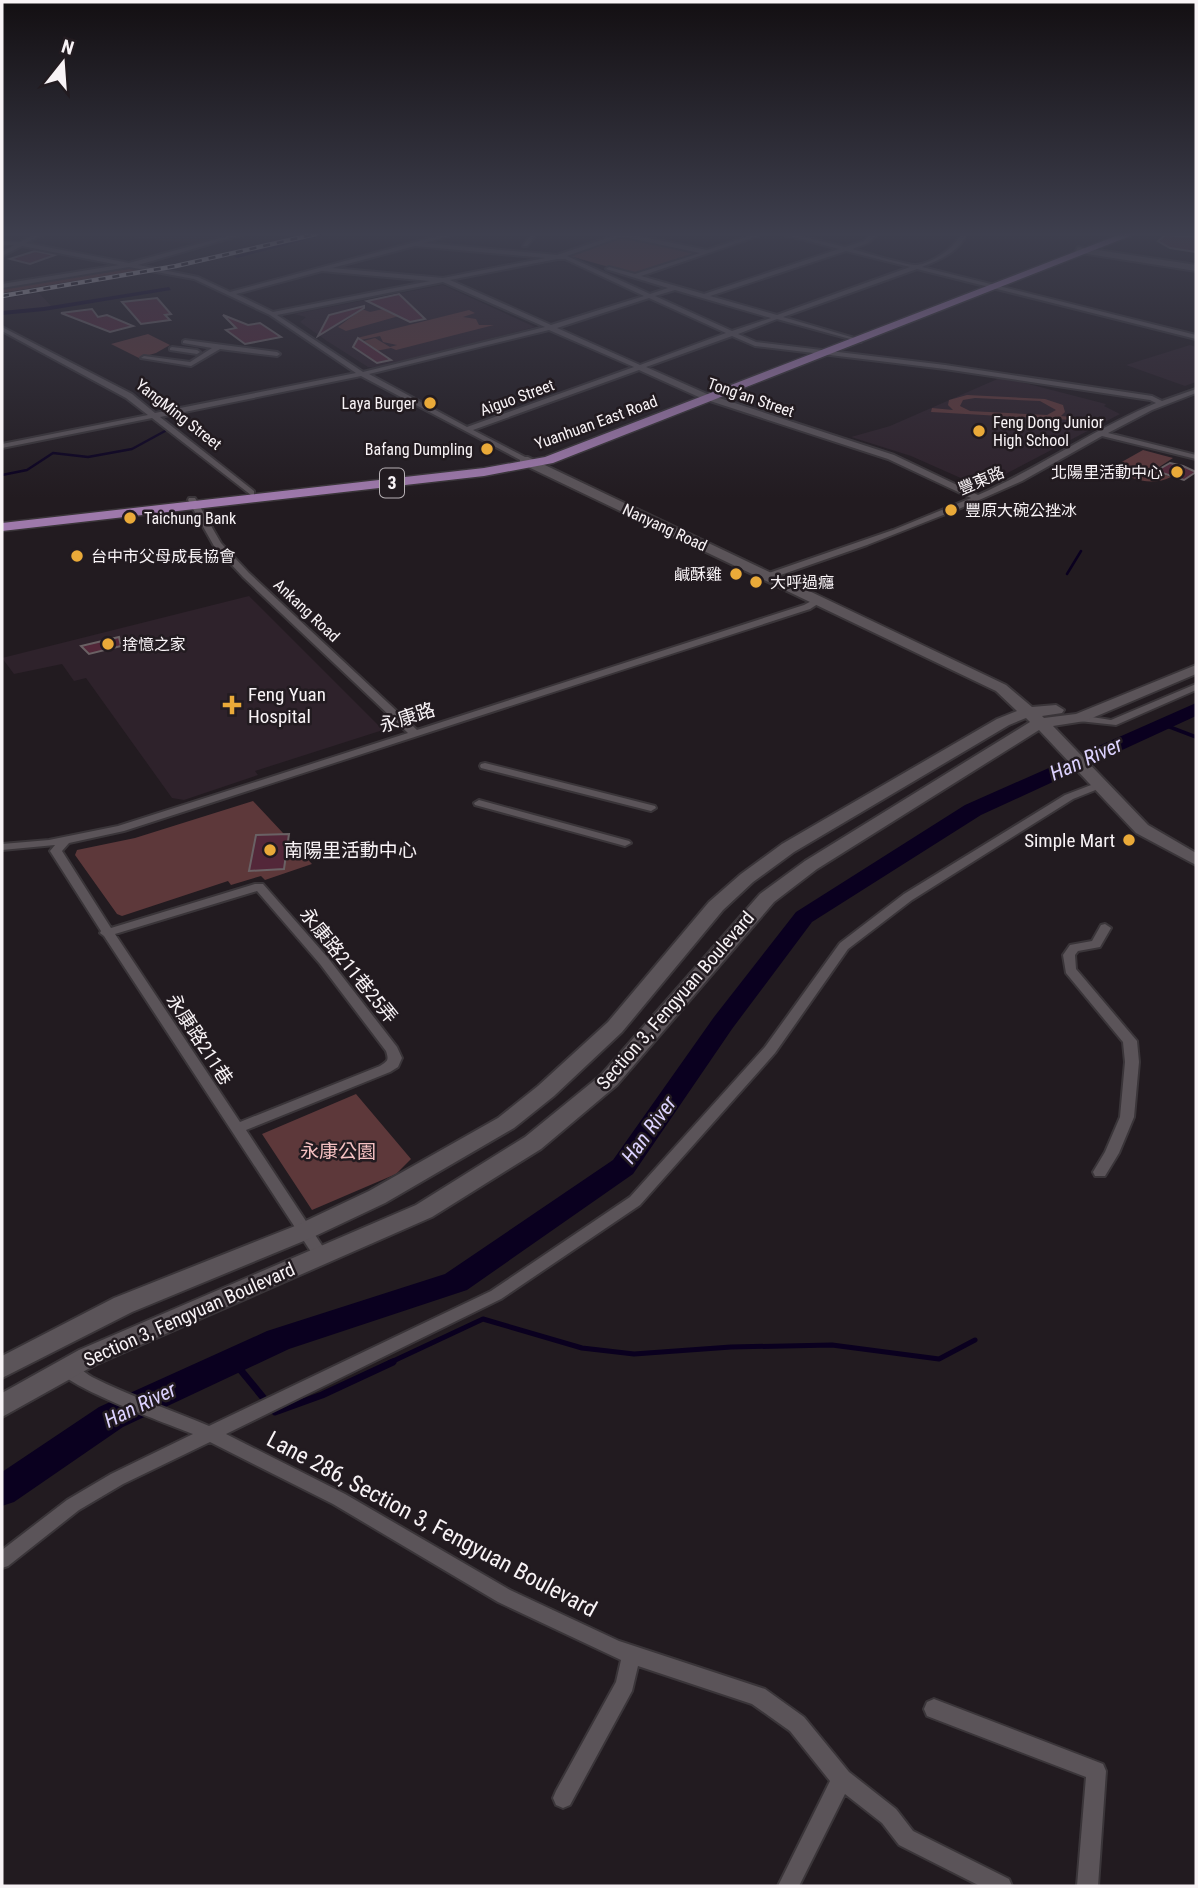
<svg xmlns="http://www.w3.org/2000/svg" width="1198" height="1888" font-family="'Roboto Condensed','Noto Sans TC',sans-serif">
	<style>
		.built { fill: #2e222b }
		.green { fill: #5d383a; fill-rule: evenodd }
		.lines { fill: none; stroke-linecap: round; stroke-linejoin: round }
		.stream-far3 { stroke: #0a001f; stroke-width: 2.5 }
		.stream-far2 { stroke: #0a001f; stroke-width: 3.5 }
		.stream-far1 { stroke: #0a001f; stroke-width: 5 }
		.stream { stroke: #0a001f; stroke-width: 7 }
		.canal { fill: #0a001f; fill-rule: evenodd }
		.river { fill: #0a001f; fill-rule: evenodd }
		.building { fill: #532739; stroke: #6a6164; stroke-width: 2 }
		.street-casing { stroke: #3a3539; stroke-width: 4 }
		.secondary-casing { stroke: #3a3539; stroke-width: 4 }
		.primary-casing { stroke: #3a3539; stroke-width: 3 }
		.street { fill: #5b5459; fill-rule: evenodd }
		.secondary { fill: #5b5459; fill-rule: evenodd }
		.primary { fill: #9e79ab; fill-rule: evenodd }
		.rail-casing { stroke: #c8c2c6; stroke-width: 4.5 }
		.rail { stroke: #221b20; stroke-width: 2.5; stroke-dasharray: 7; stroke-linecap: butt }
		.poi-dot { fill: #eaaa39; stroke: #221b20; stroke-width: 2.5 }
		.labels { text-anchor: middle; stroke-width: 5; stroke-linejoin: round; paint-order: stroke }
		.far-street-label { font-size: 16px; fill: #f8f3f6; stroke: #221b20 }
		.far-poi-label { font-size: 16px; fill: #f8f3f6; stroke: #221b20; text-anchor: start }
		.shield { fill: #221b20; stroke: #b8b2b6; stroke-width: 2 }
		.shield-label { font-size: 18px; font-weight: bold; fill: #f8f3f6 }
		.poi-label { font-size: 19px; fill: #f8f3f6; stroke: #221b20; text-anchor: start }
		.street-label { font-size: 19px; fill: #f8f3f6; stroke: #221b20 }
		.park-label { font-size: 19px; fill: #f5c1c2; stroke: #221b20 }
		.water-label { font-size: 21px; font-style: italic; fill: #dcd2fe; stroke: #221b20 }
		.near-street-label { font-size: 23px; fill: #f8f3f6; stroke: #221b20 }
	</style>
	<rect width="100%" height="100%" fill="#221b20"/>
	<path class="built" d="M101,234h127v1l-34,9z
		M443,285l92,42 -159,41 -8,-1 -41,-26 -27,-19 6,-5 -12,-3z
		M39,293l14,15 -51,3v-12z
		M1190,345l6,2v35l-11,4 -59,-21z
		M1002,377l104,27 -2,2 16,8 -139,73 -70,-31 -60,-19 39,-11z
		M249,596l134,134 -128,41 3,4 -74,25 -12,-2 -86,-120 -12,3 -12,-17 -48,10 -12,-16z"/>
	<path class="green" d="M625,237l78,16 -66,22 -67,-19z
		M135,268l6,2 -139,23v-5z
		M396,306l17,6 -67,19 -8,-4 24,-18 8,3z
		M469,310l6,3 -12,4 13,2 3,6h15l-98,25 -5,-2 -15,3 -16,-9 15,-4 15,9 7,-2 -14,-3 -3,-6 -19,4 -4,-2z
		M148,334l22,11 -14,8 -17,5 -28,-14z
		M967,395l78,4 18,6 2,7 -4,4 10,1 1,3 -141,-8 1,-4 21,2 -5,-5 1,-5zM975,398l65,3 16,9 -9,5 -77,-4 -10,-5 3,-6z
		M1143,450l30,8 -20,13 18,6c-19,10 -42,2 -60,-9z
		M253,801l59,63 -47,16 -4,-4 -30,9 -3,-4 -106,35 -5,-2 -42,-59 2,-5 58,-12z
		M356,1094l55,65 -15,15 -84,36 -50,-76z"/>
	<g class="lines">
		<path class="stream-far3" d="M2,475l25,-5 26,-17 35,4 44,-8 33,-18
			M1067,574l14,-23"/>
		<path class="stream-far2" d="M1162,724l34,13"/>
		<path class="stream-far1" d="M234,1361l2,2
			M389,1363l94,-44 99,29 52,6 97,-7 101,-2 107,14 36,-19"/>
		<path class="stream" d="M234,1362l41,50 47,-17 71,-33"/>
		<path class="canal" d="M318,234h11l-92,24 -3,-2z
			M169,287l2,3 -127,21 -42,4v-4l42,-4z"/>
		<path class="river" d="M1196,703v13l-215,99 -169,107 -80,107 -99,145 -166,116 -178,59 -166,78 -109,75 -12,4v-34l97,-65 168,-76 178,-57 168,-114 101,-143 82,-105 169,-107z"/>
	</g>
	<path class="building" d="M1165,235l31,2v15l-26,-4 -12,-7z
		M35,251l20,4 -25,9 -20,-5z
		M399,294l26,25 -15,3 -43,-21z
		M157,298l14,16 -6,1 5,5 -29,4 -19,-22z
		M364,306v2l-46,28 11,-21z
		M92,309l6,8 9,-2 26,11 -23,6 -49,-19z
		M223,315l25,10 12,-2 21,14 -36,7 -19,-14 10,-2z
		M358,338l33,22 -14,3 -24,-16z
		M1170,463l13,3 13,6 -12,8 -28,-9z
		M119,637l2,9 -32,8 -8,-8z
		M289,834l-5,35 -35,2 7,-36z"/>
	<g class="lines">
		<g class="street-casing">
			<path id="street" d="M36,234h7l-17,9 103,20 106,-29h9l-106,31 60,12 32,15 215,-58h10l-30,9 132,12 62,-21h9l79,16 48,-16h9l-123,42 63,18 135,-45 -57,-15h10l53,13 19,-6 7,-7h6l-9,9 -16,6c11,3 56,17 65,16 15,-2 38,-17 44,-31h6c-9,19 -27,25 -45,33l274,68v4l-279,-70 -134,48 78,23v2l-84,-23 -39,15 18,8 189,23 207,31 10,5 34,-12v4l-44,17 -44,23 88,22v4l-94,-23 -80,45 -61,27 -94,37 -98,34 -4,-3 1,-2 127,-44 78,-32 -83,-39 -187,-61 -62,-28 -166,60 54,28v4h-3l-163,-86 -201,41 94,74v4h-3l-99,-77 -150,30v-4l146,-29 -22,-17 -124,-67v-4l130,67 23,19 201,-40 -86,-58 -76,-36 -65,-12 -127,21v-4l117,-19 -97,-19 -20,10v-4l12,-7h-12v-4l18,1zM623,236l1,1 76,16 -65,21 -26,-7 -3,2 62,19 -18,6 -83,-38zM415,246l130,12 -102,20 -111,-10zM846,251l64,16 -133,48 -67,-19zM557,259h8l79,37 -93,29 -101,-45zM322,271l108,10 -157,31 -37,-18zM443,282l102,45 -182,45 -86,-57zM675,290l96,28 -39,13 -77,-35zM649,298l77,35 -86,32 -83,-37zM549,330l85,37 -167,60 -98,-53zM732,336l23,10 190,23 205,31 6,3c-62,26 -117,65 -178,92l-84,-40 -187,-61 -61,-27z
				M531,234h6l-10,12h-4z
				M185,340l92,12 3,2 -3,2 -57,-7 -29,17 -50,-8 3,-2 46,6 22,-14 -29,-5v-2z
				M172,347l25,3 3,2 -3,2 -27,-4v-2z
				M189,498h6l26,45 28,30 168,157 387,-125 15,-8 5,3 -14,9 -686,222 -55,12 -7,8 49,77 144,-44h8l65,74 69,89 5,11 -4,9 -8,5 -144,58 81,123 3,4 -3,4 -5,2 -5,-2 -213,-325 -4,-3 1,-2 -51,-80 5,-6 -53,5v-6l47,-4 69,-14 290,-93 -165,-156 -29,-31 -26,-46zM257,891l63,73 66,87c3,9 2,10 -6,15l-140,56 -125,-188z
				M1196,684v6l-80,35 -37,-4 -5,-3 5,-3 32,5z
				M485,763l170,43 1,2 -5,3 -170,-43 -1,-2 1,-2z
				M1099,782l5,3 -1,2 -30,12 -161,101 -64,49 -73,104 -135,152 -139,94 -275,135 119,60 165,96 109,51 146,48 39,28 45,55 47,37 17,22 96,48 3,7h-32l-81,-41 -17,-22 -37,-29 -46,92h-21l52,-105 -40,-50 -38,-27 -114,-38 -6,25 -62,114 -7,3 -7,-3 -3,-7 3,-7 60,-109 5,-22 -123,-58 -165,-98 -123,-62 -87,42 -44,26 -71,56 -6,2v-18l65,-50 44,-26 82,-40c-25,-10 -127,-47 -137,-66l2,-5c13,-4 24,8 34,14 38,19 79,33 117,49l282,-135 139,-94 135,-150 75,-104 64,-49 161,-99z
				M479,800l150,41 2,2 -6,3 -150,-41 -1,-2z
				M1105,924l6,4 -11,19 -22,4 -3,4 1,14 61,72 2,21 -5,55 -15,36 -14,23h-10l-2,-4 12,-20 15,-35 5,-55 -2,-20 -57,-69 -3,-18 7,-10 22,-4 9,-16z
				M934,1699l169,65 3,7 -8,115h-21l9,-109 -159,-61 -3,-7 3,-7z"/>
		</g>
		<g class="secondary-casing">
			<path id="secondary" d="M1078,247l118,18v6l-121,-19z
				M520,457h8l478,228 26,22 24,-2 8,5 -2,3 -20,3 2,2 32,-4 120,-49v9l-111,47 -32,5 95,99 48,28v12l-60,-32 -97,-103 -222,139 -43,33 -157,183 -76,64 -109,68 -335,147 -95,53v-24l77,-43 337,-145 109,-68 76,-62 159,-181 45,-33 225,-139 -4,-4 -17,7 -215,127 -41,30 -30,28 -101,122 -68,64 -40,32 -129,75 -74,35 -179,74 -130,66v-22l112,-58 181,-72 74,-35 129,-73 40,-32 70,-64 101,-120 32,-28 41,-30 215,-125 20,-8 -21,-20 -476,-228z"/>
		</g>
		<g class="primary-casing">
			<path id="primary" d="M1121,234h14l-582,229 -69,13 -482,55v-8l482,-55 61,-11z"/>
		</g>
		<use href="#street" class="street"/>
		<use href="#secondary" class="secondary"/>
		<use href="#primary" class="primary"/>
		<g class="rail-casing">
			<path id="rail" d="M2,296l174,-30 140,-32"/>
		</g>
		<use href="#rail" class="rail"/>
	</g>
	<linearGradient id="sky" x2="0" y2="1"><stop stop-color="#130f12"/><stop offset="0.47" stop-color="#3e3f4e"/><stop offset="1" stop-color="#3e3f4e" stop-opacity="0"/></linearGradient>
	<rect width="1198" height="498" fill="url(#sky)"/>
	<g class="poi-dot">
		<circle cx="430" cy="403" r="7"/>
		<circle cx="979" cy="431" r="7"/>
		<circle cx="487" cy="449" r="7"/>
		<circle cx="1177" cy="472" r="7"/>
		<circle cx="951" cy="510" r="7"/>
		<circle cx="130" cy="518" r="7"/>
		<circle cx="77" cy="556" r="7"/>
		<circle cx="736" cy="574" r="7"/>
		<circle cx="756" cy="582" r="7"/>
		<circle cx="108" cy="644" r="7"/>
		<path d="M228.5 694.5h7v7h7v7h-7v7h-7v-7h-7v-7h7z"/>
		<circle cx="1129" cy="840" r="7"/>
		<circle cx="270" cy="850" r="7"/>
	</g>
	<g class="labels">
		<g class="far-street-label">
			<text transform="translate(517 397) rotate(-20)" y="6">Aiguo Street</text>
			<text transform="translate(751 397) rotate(19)" y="6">Tong’an Street</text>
			<text transform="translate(179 414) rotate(38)" y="6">YangMing Street</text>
			<text transform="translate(596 422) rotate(-20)" y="6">Yuanhuan East Road</text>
			<text transform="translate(981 480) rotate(-23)" y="6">豐東路</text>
			<text transform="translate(665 527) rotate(25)" y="6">Nanyang Road</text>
			<text transform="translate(307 610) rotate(43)" y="6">Ankang Road</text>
		</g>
		<g class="far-poi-label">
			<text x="416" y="409" text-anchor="end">Laya Burger</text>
			<text x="993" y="428">Feng Dong Junior<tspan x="993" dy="18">High School</tspan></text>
			<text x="473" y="455" text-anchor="end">Bafang Dumpling</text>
			<text x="1163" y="478" text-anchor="end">北陽里活動中心</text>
			<text x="965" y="516">豐原大碗公挫冰</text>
			<text x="144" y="524">Taichung Bank</text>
			<text x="91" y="562">台中市父母成長協會</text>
			<text x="722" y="580" text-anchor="end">鹹酥雞</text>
			<text x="770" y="588">大呼過癮</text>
			<text x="122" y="650">捨憶之家</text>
		</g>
		<rect class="shield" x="380" y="468.5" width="24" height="29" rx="5"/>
		<g class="shield-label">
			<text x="392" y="489">3</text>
		</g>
		<g class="poi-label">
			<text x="248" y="701">Feng Yuan<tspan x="248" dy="22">Hospital</tspan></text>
			<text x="1115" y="847" text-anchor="end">Simple Mart</text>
			<text x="284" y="857">南陽里活動中心</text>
		</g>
		<g class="street-label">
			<text transform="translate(407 717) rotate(-18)" y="7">永康路</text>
			<text transform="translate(349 965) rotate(51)" y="7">永康路211巷25弄</text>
			<text transform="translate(675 1000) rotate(-49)" y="7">Section 3, Fengyuan Boulevard</text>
			<text transform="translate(200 1039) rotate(57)" y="7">永康路211巷</text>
			<text transform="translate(189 1314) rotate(-24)" y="7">Section 3, Fengyuan Boulevard</text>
		</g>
		<g class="park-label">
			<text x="338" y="1158">永康公園</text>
		</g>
		<g class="water-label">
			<text transform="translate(1086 759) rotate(-24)" y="7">Han River</text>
			<text transform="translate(649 1130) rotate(-54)" y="7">Han River</text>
			<text transform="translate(140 1405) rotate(-26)" y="7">Han River</text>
		</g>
		<g class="near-street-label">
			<text transform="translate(432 1524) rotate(28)" y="8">Lane 286, Section 3, Fengyuan Boulevard</text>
		</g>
	</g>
	<rect width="1198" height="1888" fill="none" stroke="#f8f3f6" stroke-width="7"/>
	<g transform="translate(63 63) rotate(17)" stroke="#221b20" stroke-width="5" paint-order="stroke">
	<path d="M0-5L12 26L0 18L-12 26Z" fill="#f8f3f6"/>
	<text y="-10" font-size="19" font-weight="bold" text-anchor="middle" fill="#f8f3f6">N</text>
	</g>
</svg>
